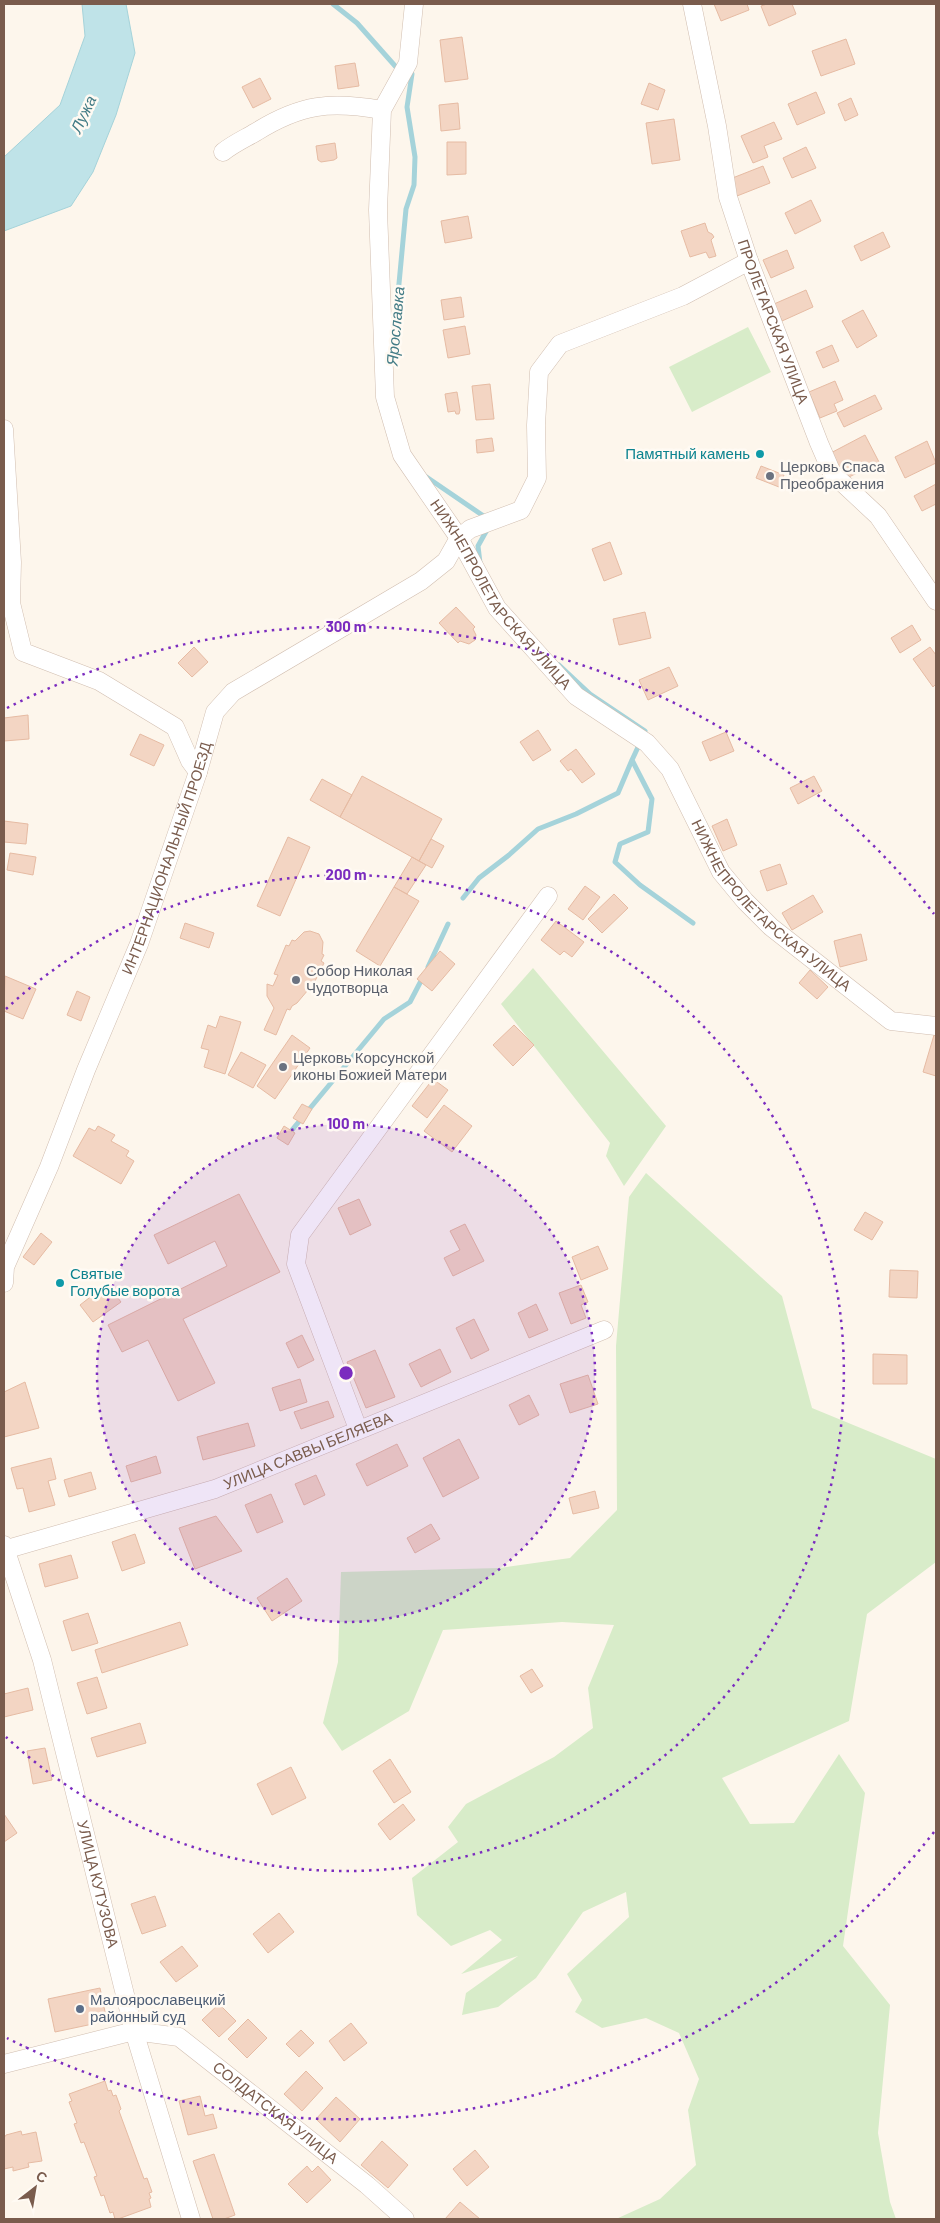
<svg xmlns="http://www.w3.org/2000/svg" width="940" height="2223" font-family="Barlow,sans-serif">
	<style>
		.green { fill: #d8ecc9 }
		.water { fill: #bfe3e8; stroke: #a5d3da }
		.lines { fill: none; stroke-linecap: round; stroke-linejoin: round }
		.stream { stroke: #a5d3da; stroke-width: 5 }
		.building { fill: #f3d5c3; stroke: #e6bba3 }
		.minor-casing { stroke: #d1beb0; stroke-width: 19 }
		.minor { stroke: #fff; stroke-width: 18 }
		.ring { fill: none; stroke: #7b2cbf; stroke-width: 2.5; stroke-dasharray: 2.5 5 }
		.culture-dot { fill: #0f9aa8; stroke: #fffaf3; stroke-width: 2 }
		.worship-dot { fill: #6b7280; stroke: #fffaf3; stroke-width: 2 }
		.service-dot { fill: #5c6f8a; stroke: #fffaf3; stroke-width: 2 }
		.labels { text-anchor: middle; stroke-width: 5; stroke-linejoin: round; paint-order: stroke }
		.street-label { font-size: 15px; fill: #7a5c4d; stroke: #fffaf3 }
		.culture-label { font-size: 15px; fill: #0d838f; stroke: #fffaf3; text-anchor: end }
		.worship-label { font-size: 15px; fill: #5b616d; stroke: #fffaf3; text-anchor: start }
		.service-label { font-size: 15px; fill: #4e5e75; stroke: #fffaf3; text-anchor: start }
		.water-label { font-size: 16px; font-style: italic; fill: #437c86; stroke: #fffaf3 }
		.centre { fill: #7b2cbf; stroke: #fffaf3; stroke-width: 2.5 }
		.ring-label { font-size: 15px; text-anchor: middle; font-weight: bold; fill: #7b2cbf; stroke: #fffaf3; stroke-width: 5; stroke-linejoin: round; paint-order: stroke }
	</style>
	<rect width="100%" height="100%" fill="#fdf6ec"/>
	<path class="green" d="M748,327l23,45 -79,40 -23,-45z
		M533,968l133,158 -42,60 -18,-30 4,-13 -109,-139z
		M646,1173l136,123 30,112 124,51v103l-69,52 -18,107 -127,57 28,46 44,-1 45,-69 26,39 -22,153 47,59 -12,128 12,69 6,17h-280l44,-20 36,-34 -8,-55 11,-31 -20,-46 -33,-15 -44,10 -27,-16 7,-12 -15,-26 62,-57 -3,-25 -43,20 -47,66 -38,29 -36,8 4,-22 52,-37 -57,18 41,-34 -12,-10 -39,16 -34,-31 -5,-37 46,-36 -10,-15 18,-23 88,-47 39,-29 -5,-40 26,-63 -52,-3 -119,8 -34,81 -67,40 -19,-28 15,-61 3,-90 159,-4 70,-10 47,-48 -1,-164 13,-149z"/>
	<path class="water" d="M82,4h44l9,49 -19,62 -23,57 -22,34 -67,25v-74l56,-52 25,-69z"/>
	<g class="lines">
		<path class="stream" d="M333,4l24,19 39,44
			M392,358l14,-149 8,-24 1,-28 -8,-50 5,-33
			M425,476l60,41 1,3
			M480,563l-2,-17 10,-18
			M559,665l31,29 55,37
			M639,745l-7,15 20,39 -4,33 -28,12 -5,18 25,23 53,38
			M463,898l16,-20 30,-23 29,-26 38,-15 42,-21 14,-33
			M428,967l20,-43
			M287,1136l97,-117 26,-17 13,-25"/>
	</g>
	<path class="building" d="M714,4h33l2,6 -28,11z
		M767,4h25l4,10 -27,12 -8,-20z
		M462,37l6,42 -23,3 -5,-42z
		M846,39l9,25 -34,12 -9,-25z
		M355,63l4,23 -21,3 -3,-23z
		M260,78l11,21 -18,9 -11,-21z
		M649,83l16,7 -7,20 -17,-6z
		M816,92l9,21 -28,12 -9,-21z
		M851,98l7,17 -13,6 -7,-17z
		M458,103l2,26 -19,2 -2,-26z
		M674,119l6,41 -28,4 -6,-41z
		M774,122l8,17 -18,7 4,11 -15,6 -12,-27z
		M447,142h19v32l-19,1z
		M335,143l2,15 -3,2 -13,2 -3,-2 -2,-14z
		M806,147l10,21 -24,10 -9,-20z
		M763,166l7,17 -33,13 -7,-17z
		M811,200l10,21 -26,13 -10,-21z
		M468,216l4,22 -27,5 -4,-22z
		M705,223l3,9 4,2 2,3 -3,3 5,16 -7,2 -3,-6 -16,5 -9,-26z
		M883,232l7,15 -29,14 -7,-15z
		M787,250l7,18 -23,10 -8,-18z
		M806,290l7,17 -31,14 -8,-17z
		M461,297l3,20 -20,3 -3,-20z
		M863,310l14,26 -20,12 -15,-27z
		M465,326l5,28 -22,4 -5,-28z
		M832,345l7,16 -16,7 -7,-16z
		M835,381l8,19 -9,4 3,7 -17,7 -11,-26z
		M490,384l4,35 -18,1 -4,-34z
		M457,392l3,18 -1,4h-3l-1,-3 -7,1 -3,-18z
		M875,395l7,14 -38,18 -7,-14z
		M865,435l14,27 -40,20 -14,-26z
		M492,438l2,13 -17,2 -1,-13z
		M927,441l9,22 -31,15 -10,-21z
		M761,466l23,9 -5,12 -23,-9z
		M936,484v20l-14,7 -8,-15z
		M610,542l12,32 -18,7 -12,-32z
		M456,607l19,20 -2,2 3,6 -1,5 -6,4 -9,-3 -2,2 -19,-20z
		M645,612l6,26 -32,7 -6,-26z
		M912,625l9,15 -21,13 -9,-15z
		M194,647l14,15 -16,15 -14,-14z
		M930,647l6,8v29l-3,3 -20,-28z
		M669,667l9,19 -30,14 -9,-20z
		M28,715l1,24 -25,2v-23z
		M538,730l13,20 -18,11 -13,-19z
		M726,732l8,19 -24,10 -8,-19z
		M140,734l24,11 -10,21 -24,-11z
		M576,749l19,25 -13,9 -11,-14 -3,2 -8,-10z
		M362,776l80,43 -23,42 -79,-44z
		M814,776l8,15 -24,13 -8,-16z
		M322,779l30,16 -12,22 -30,-17z
		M727,819l10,26 -14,6 -11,-25z
		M4,821l24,3 -2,20 -22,-2z
		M288,837l22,10 -30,69 -23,-10z
		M431,839l13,7 -12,22 -13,-7z
		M10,853l26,4 -3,18 -26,-5z
		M412,857l14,8 -19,29 -13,-7z
		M780,864l7,20 -20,7 -7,-20z
		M585,886l15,11 -17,23 -15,-11z
		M394,887l25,14 -39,65 -24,-15z
		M614,894l14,14 -26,25 -14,-14z
		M813,895l10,17 -31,18 -10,-17z
		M556,921l28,21 -12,15 -8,-6 -4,4 -19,-15z
		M185,923l29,10 -5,15 -29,-10z
		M304,932l6,-1 9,3 4,8 -1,12 2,1 -3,6 3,2 -14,28 -2,-1 -11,13 -5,3 -2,4 -3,-1 -11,26 -12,-5 10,-22 -7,-12v-12l6,2 5,-11 -4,-1 12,-29 3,1 3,-6 3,1z
		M861,934l6,26 -27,7 -6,-26z
		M440,951l15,13 -23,27 -15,-12z
		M810,970l18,17 -11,12 -18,-16z
		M5,976l31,13 -13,30 -19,-8z
		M77,991l13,6 -9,24 -14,-6z
		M220,1016l21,6 -16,52 -21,-7 5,-17 -8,-2 7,-23 8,3z
		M514,1025l20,20 -21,21 -20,-21z
		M292,1035l18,13 -35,51 -18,-13z
		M934,1035l2,1v40l-13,-4z
		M241,1052l25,13 -13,23 -25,-13z
		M433,1079l15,11 -21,28 -15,-12z
		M302,1104l10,5 -9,15 -10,-6z
		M444,1105l28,21 -20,26 -28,-21z
		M98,1126l17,9 -4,6 18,10 -3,5 8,5 -13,23 -48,-28 16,-28 6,3z
		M284,1126l11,7 -7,12 -11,-7z
		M239,1194l41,78 -97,47 32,64 -37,18 -30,-61 -26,12 -14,-27 119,-59 -12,-25 -47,23 -14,-29z
		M359,1199l12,26 -21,10 -12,-27z
		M865,1212l18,10 -11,18 -18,-10z
		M465,1224l19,37 -31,15 -9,-18 16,-8 -10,-19z
		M41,1233l11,9 -18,23 -11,-8z
		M598,1246l10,23 -27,11 -9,-23z
		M890,1270l28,1 -1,27 -28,-1z
		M107,1284l14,18 -28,20 -13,-17z
		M581,1285l7,17 -7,3 5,13 -15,6 -12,-31z
		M536,1304l12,26 -19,8 -11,-25z
		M474,1319l15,31 -18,9 -15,-31z
		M302,1335l12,25 -16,8 -12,-25z
		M440,1349l11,23 -30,15 -12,-23z
		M375,1350l20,47 -29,11 -19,-46z
		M873,1354l34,1v29h-34z
		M588,1375l10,29 -28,9 -10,-29z
		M300,1379l7,23 -27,9 -8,-23z
		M25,1382l14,46 -35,9v-45z
		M529,1395l10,20 -20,10 -10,-20z
		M328,1401l6,16 -33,12 -7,-17z
		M248,1423l7,23 -52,14 -6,-23z
		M459,1439l20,39 -36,19 -20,-39z
		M397,1444l11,22 -41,20 -11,-22z
		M156,1456l5,17 -30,9 -5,-16z
		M51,1458l5,21 -8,2 7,24 -26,7 -6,-24 -6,1 -6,-21z
		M91,1472l5,17 -27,8 -5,-17z
		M316,1475l9,20 -21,10 -9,-21z
		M595,1491l4,17 -26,6 -4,-16z
		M271,1494l12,28 -26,11 -12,-28z
		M216,1516l26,35 -47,18 -16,-41z
		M431,1524l9,15 -25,14 -8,-15z
		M135,1534l10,29 -23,8 -10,-29z
		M71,1555l7,23 -33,9 -6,-23z
		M287,1578l15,23 -30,20 -15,-23z
		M88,1613l10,30 -26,8 -9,-30z
		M180,1622l8,23 -86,28 -7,-23z
		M532,1669l11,17 -12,7 -11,-17z
		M97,1677l10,31 -20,6 -10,-31z
		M28,1688l5,22 -29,7v-23z
		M140,1723l6,20 -49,14 -6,-19z
		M45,1748l7,32 -19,4 -6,-33z
		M390,1759l21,33 -17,11 -21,-32z
		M291,1767l15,31 -34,17 -15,-31z
		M403,1804l12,16 -25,20 -12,-16z
		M4,1814l13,19 -13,9z
		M155,1896l11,30 -24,8 -11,-30z
		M279,1913l15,19 -26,21 -15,-19z
		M182,1946l16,20 -22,16 -16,-20z
		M100,1988l7,33 -52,11 -7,-33z
		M219,2004l17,17 -17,16 -17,-17z
		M248,2019l19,19 -20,20 -19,-19z
		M351,2023l16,20 -23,18 -15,-20z
		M301,2030l13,13 -15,14 -13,-13z
		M306,2071l17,17 -21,23 -18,-17z
		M105,2081l3,10 3,-1 2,6 3,-1 5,14 -2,2 25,68 3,-1 5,14 -3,1 2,5 -2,1 2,8 -33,12h-3l-2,-7 -3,1 -6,-18 -3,1 -7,-19 3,-1 -13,-34 -3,1 -7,-19 3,-1 -8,-21 3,-1 -3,-7z
		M200,2096l5,20 8,-2 4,14 -29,7 -9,-34z
		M336,2097l24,22 -20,23 -24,-23z
		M21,2131l1,4 14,-3 6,29 -14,2 1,4 -16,4v-4l-9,2v-31l2,-3z
		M382,2141l26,24 -20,23 -27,-23z
		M475,2150l14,17 -22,19 -14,-17z
		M214,2154l21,61 -11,4h-11l-20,-58z
		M307,2166l5,6 6,-6 13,14 -24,23 -19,-19z
		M460,2202l20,17h-35z"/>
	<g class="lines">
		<g class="minor-casing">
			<g id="minor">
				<path id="s1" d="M414,4l-6,59 -26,47 -4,100 7,187 17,58 57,83 38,70 79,88 71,47 23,26 51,103 24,29 26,26 120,94 45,5"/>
				<path id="s2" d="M692,4l25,122 11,71 21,64 70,182 13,30 46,43 58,85"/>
				<path d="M223,152c10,-8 21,-13 33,-20 45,-28 74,-31 126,-22"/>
				<path d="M4,429l8,133 -1,41 12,49 76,29 76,46 15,34 8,11"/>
				<path id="s3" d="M4,1283l1,-16 44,-100 37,-97 53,-126 59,-172 17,-60 18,-20 188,-111 25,-20 13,-23 11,-9 51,-19 16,-32 -1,-53 3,-53 21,-28 123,-48 66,-35"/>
				<path d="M358,1429l-62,-165 4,-29 248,-339"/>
				<path id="s4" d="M4,1545l38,115 92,371 57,188"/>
				<path id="s5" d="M4,1550l211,-61 389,-159"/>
				<path id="s6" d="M4,2064l130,-33 45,6 188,148 38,34"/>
			</g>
		</g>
		<use href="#minor" class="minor"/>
	</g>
	<circle cx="346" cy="1373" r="249" fill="#7b2cbf" fill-opacity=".12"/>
	<g class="ring">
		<circle cx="346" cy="1373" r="249"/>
		<path d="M6 1009A498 498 0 1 1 6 1737"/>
		<path d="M934 1832A746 746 0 0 1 7 2038M7 708A746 746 0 0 1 934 914"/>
	</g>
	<g class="culture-dot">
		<circle cx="760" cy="454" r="5"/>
		<circle cx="60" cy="1283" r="5"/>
	</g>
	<g class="worship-dot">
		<circle cx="770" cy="476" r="5"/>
		<circle cx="296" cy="980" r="5"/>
		<circle cx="283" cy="1067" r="5"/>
	</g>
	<circle class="service-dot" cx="80" cy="2009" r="5"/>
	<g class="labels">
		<g class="street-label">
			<text dy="5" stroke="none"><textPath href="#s2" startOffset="329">ПРОЛЕТАРСКАЯ УЛИЦА</textPath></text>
			<text dy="5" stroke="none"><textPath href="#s1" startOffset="632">НИЖНЕПРОЛЕТАРСКАЯ УЛИЦА</textPath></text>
			<text dy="5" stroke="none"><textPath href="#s3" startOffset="456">ИНТЕРНАЦИОНАЛЬНЫЙ ПРОЕЗД</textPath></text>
			<text dy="5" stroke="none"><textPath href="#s1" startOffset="1052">НИЖНЕПРОЛЕТАРСКАЯ УЛИЦА</textPath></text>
			<text dy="5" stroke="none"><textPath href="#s5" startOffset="320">УЛИЦА САВВЫ БЕЛЯЕВА</textPath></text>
			<text dy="5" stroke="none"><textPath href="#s4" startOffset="352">УЛИЦА КУТУЗОВА</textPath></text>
			<text dy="5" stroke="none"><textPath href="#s6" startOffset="302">СОЛДАТСКАЯ УЛИЦА</textPath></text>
		</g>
		<g class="culture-label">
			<text x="750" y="459">Памятный камень</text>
			<text x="70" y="1279" text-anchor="start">Святые<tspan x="70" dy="17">Голубые ворота</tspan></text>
		</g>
		<g class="worship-label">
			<text x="780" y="472">Церковь Спаса<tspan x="780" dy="17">Преображения</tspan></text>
			<text x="306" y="976">Собор Николая<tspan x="306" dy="17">Чудотворца</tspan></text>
			<text x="293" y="1063">Церковь Корсунской<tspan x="293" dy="17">иконы Божией Матери</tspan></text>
		</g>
		<g class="service-label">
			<text x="90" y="2005">Малоярославецкий<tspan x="90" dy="17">районный суд</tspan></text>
		</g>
		<g class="water-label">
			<text transform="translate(83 114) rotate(-65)" y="6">Лужа</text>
			<text transform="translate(395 326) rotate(-85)" y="6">Ярославка</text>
		</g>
	</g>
	<circle cx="346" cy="1373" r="8" class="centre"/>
	<g class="ring-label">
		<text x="346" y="632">300 m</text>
		<text x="346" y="880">200 m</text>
		<text x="346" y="1129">100 m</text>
	</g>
	<rect width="940" height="2223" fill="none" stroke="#7a5c4d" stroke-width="10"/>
	<g transform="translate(35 2188) rotate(31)" stroke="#fffaf3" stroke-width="4" paint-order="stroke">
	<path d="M0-4L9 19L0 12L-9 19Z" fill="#7a5c4d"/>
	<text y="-8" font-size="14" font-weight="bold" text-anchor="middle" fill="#7a5c4d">С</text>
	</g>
</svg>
